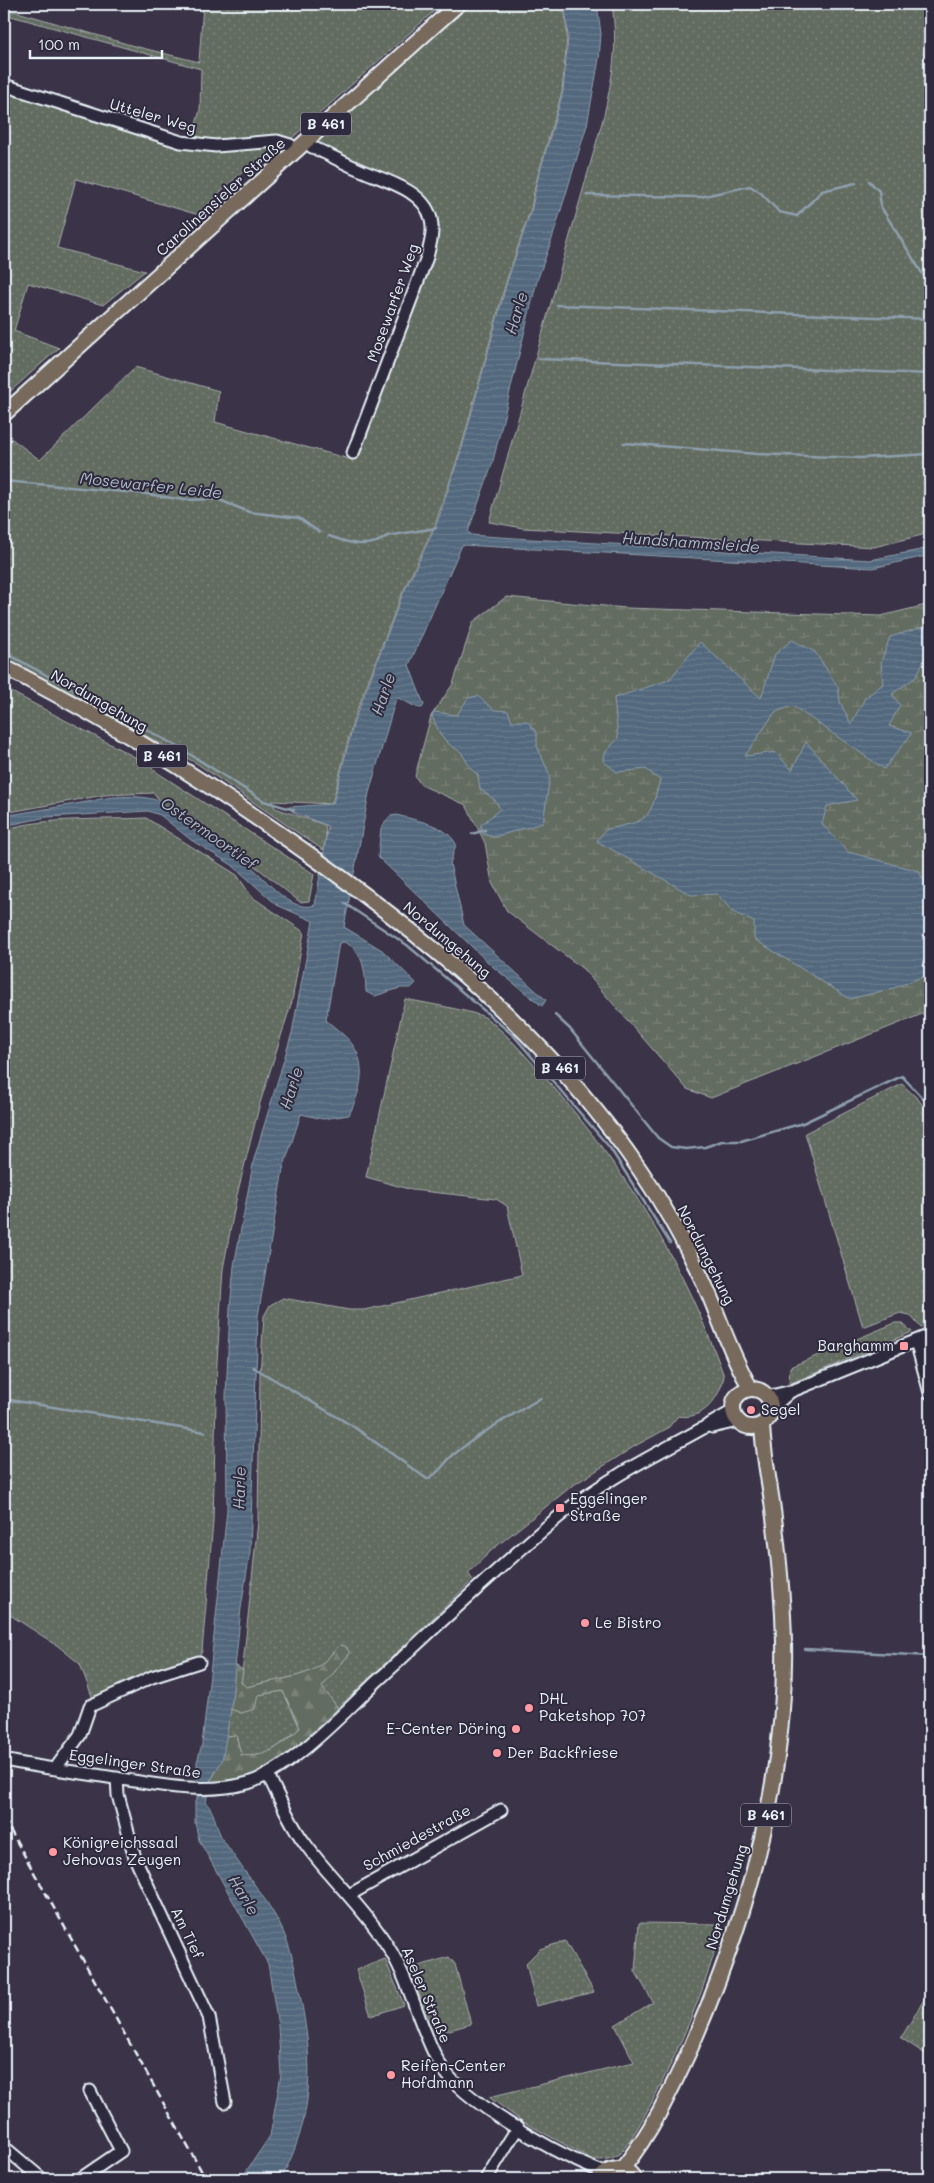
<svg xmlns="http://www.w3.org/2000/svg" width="934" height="2183" font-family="Mali,sans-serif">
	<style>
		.grass { fill: url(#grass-dots); stroke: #a6aeac }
		.forest { fill: url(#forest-firs); stroke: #a6aeac }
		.wetland { fill: url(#wetland-marsh); stroke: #a6aeac }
		.water { fill: url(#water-rules); stroke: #8e9fae }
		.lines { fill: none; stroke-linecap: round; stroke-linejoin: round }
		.stream { stroke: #8e9fae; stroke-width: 2.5 }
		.minor-casing { stroke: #e8f1f8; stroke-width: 15 }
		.major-casing { stroke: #e8f1f8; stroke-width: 18 }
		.minor { stroke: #2f2a3d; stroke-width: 11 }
		.major { stroke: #77695c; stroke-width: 14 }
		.rail { stroke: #e8f1f8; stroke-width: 2.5; stroke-dasharray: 8 4; stroke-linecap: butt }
		.poi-dot { fill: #ff9aa2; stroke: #2f2a3d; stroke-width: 2 }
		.labels { text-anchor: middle; stroke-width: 4; stroke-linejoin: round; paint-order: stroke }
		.shield { fill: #2f2a3d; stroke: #b0b5c0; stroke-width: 1 }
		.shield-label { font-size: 14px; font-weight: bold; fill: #e8f1f8 }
		.street-label { font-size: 15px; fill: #e8f1f8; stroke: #2f2a3d }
		.poi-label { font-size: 15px; fill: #e8f1f8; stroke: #2f2a3d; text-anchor: start }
		.water-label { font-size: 16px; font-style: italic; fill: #acbac7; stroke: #2f2a3d }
	</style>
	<defs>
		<pattern id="grass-dots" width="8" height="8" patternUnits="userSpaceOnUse" patternTransform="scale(1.25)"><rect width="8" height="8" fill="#646c60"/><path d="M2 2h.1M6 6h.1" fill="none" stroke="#7a8178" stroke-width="1.8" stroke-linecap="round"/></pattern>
		<pattern id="forest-firs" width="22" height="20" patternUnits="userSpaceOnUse" patternTransform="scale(1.25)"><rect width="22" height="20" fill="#646c60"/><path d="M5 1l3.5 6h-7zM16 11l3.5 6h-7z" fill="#7a8178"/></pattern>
		<pattern id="wetland-marsh" width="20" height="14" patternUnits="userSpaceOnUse" patternTransform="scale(1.25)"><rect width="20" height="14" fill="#646c60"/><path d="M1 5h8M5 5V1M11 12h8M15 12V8" fill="none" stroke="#7a8178"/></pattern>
		<pattern id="water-rules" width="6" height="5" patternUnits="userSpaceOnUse" patternTransform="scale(1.25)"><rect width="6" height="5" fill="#52687d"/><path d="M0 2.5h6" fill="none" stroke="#6b7e90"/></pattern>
	</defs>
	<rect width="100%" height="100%" fill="#3b3347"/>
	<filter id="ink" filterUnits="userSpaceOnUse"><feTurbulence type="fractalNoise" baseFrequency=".02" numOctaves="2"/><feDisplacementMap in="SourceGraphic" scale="10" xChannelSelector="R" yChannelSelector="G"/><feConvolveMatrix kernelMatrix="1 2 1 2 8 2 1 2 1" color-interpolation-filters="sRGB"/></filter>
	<g filter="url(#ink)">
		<path class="grass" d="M203,4h239l-151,135 -19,-3 -57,5 -22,-6 7,-25 1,-41 -197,-55v-6l130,38 65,16z
			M472,4h92l3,33 -5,55 -26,90 -5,26 -25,74 -44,163 -27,80 -34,71 -48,125 -21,83 -60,-3 3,7 50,17 1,14 -3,11 -127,-87 -192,-105v-225l36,27 95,-93 84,24 -4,31 138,38 76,-199 5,-44 -18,-25 -104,-49z
			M612,4h318v529l-56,14 -351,-19 -34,-6 114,-403c10,-43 15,-71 9,-115z
			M4,90l177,55 102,1c-31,16 -62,42 -84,69l-123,-36 -19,69 88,23 -42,34 -75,-22 -14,48 45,17 -55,49z
			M4,688l142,75 12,10 156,101 -5,27 -9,1c-18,-14 -36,-30 -55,-43 -27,-19 -73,-38 -91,-66l-50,2 -100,18z
			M146,818l91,57 15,22 52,35 -12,69 -32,102 -23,92 -14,74 -6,92 -4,161 -11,129 -4,7 -105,41 -13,-35 -22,-18 -54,-35v-781c38,-13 101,-10 142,-12z
			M405,999c15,3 73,13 81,19 20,14 47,46 64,65 78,90 134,181 174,293 -4,22 -21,45 -46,40l-10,12 -33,18 -63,40 -79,63 -25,24 5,7 -135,128 -16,-21 28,-34 -5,-7 -5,-1c-7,7 -14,16 -22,22 -15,11 -51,14 -71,20l-6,-3 17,-163 2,-147 4,-58 6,-11 13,-7 66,12h15l158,-35 -15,-69 -11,-7 -84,-9 -46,-13z
			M902,1084l16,15 12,16v209l-9,4 -11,-13 -10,-2 -37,14 -58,-194z
			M895,1323h7l10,9 -123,52 1,-17z
			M283,1691l17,37c-19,16 -33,31 -59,27l-5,-20 -10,1 5,-27 10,4 17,-18z
			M639,1923l80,1c1,41 -69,194 -97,227 -8,9 -20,10 -31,8l-71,-39 -31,-23 145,-35 -19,-37 38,-23 -18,-31z
			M565,1941l29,51 -58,14 -10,-43 14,-14z
			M449,1957l6,7 16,60 -36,10 -26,-65z
			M385,1959l19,46 -33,11 -15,-46z
			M930,1984v73l-29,-19 27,-45z"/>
		<path class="forest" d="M340,1645l5,1 5,7 -28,34 16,21 -50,47 -30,20 -49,8 7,-11 10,-36 10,-1 5,20c26,4 40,-10 59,-27l-17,-37 -25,4 -3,14 -14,4 -10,-4 4,-44 8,5 -2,13 6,4c20,-6 55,-9 71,-20 8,-6 15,-15 22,-22z"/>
		<path class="wetland" d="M506,597l120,11 255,8 49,-12v407l-219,87 -24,-9 -104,-120 -76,-58 -15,-28 -7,-40 -19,-38 -45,-20 -6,-9 16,-60 22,-32 20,-62z"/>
		<path class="water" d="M565,4h32l4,30 -2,25 -12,66 -34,111 -16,45 -45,184 -24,67 4,3 11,1 387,24 60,-12v7l-57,13 -411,-23 -53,120 15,40 -2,3c-10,0 -16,-9 -26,-10l-27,95 -25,134 38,23 34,33 -5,5h-11l-25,8 -9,-4c-1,-21 -2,-41 -22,-50l-5,1 -13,77c9,8 22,17 28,27 14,22 5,47 -5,68l-26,4 -22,-5 -18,55 -25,147 -8,236 -9,56 -10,101 -9,52 -13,22 -3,20c9,9 9,20 14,31 2,6 7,11 10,16 17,26 39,51 52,79 10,21 14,44 18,66 14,68 14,122 -19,184h-40l29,-43 11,-61 -3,-49 -10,-62 -69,-124 -4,-17v-22l2,-1v-38l5,-18 8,-70 17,-164 -1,-114 4,-88 4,-42 20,-107 38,-126 21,-112 -36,-16 -45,-40 -41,-25 -31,-25 -12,-4 -101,6 -43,9v-10l89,-15c14,-5 54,-7 67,1 10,5 17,16 26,23 20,15 44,25 64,41 17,13 40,48 65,39l13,-79 -35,-14 -4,-5 44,-3 21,-82 48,-126 34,-70 27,-81 44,-163 25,-74 5,-26 26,-90 5,-55z
			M930,625v34l-5,-1 -9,19 -24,17 8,11 -11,21 23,7 -28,36 -91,-63 -18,6 -30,44 30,-4 17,18 14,-28 51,58 -30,6 -5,18 26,28 71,19 11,23v80l-36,14 -44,11 -96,-60v-17l-21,-10 -16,-18 -26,1 -94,-54 8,-11c43,-11 43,-5 55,-50l-14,-11 -29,3 -13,-10 1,-9 13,-15 -4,-40 55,-18 31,-38 61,56 14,-44 17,-14 23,12 23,35 2,15 11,22 14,-26 18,-14 -2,-22 9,-25z
			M478,696l16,14 14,1 4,10h15l10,12v13l13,30 -7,47 -49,14 -11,-3 -2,-9 19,-16 -5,-9 -15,-11 -2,-14 -7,-6 -10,-17 -11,-7 -9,-9 -9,-20 2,-4 23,3 11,-17z
			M397,815c20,6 49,9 59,29l-6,20 14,61 82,75 -4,6 -50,-40 -114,-109 3,-29 9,-12z"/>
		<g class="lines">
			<path class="stream" d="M869,181l10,10 2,16 49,79
				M586,195l114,2 50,-11 11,7 18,19 18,4 25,-25 34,-8
				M557,305l373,14
				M539,359l391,15
				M624,443l133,11 103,4 70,-4
				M4,481l143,13 37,6 33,-1 32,13 50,6 20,14
				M329,536c19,7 41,14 58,0l49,-8
				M4,652l176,96 84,53 30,9
				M472,834l13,-4
				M344,903l63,42 107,91 96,112 60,95
				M555,1015l15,14 88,109 13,9 15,2 19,-2 17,-6h19l62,-18 99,-47 25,27 3,7
				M253,1367l101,60 73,52c12,-5 16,-15 25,-23 27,-23 59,-40 89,-58
				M4,1399l201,33
				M805,1649l125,7"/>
			<g class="minor-casing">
				<path id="minor" d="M4,85l177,57 35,4 61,-5 13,4 6,6
					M307,141l5,6c16,7 30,15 46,22 24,11 66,20 73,50 3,13 -1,26 -4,38l-74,196
					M916,1341l14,52
					M767,1397l25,-6 138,-56
					M771,1409l19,-17
					M712,1427l26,-6
					M4,1760c32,7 65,11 98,16 48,7 98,20 146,7 42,-13 96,-70 128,-101 62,-57 122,-115 186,-168 52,-42 114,-69 171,-103
					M55,1769l25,-34 10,-29 62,-29 47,-15
					M268,1775c11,22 21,47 36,67 24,34 56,62 79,97 27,38 34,84 56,124 23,40 122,93 166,110
					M117,1778l1,17 17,63 74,159 16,85
					M349,1895l152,-85
					M4,2147l38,32
					M80,2179l41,-28 -31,-60
					M486,2179l32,-52"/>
			</g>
			<g class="major-casing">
				<path id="major" d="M4,414l454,-410
					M4,667c97,49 190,107 279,169 135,94 264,197 357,334 26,38 49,80 68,122 14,33 25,67 43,97
					M733 1408a19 19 0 1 1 38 0a19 19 0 1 1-38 0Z
					M622,2169c30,-37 49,-79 69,-122 55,-126 96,-267 93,-405 -1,-47 -6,-94 -12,-140 -4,-27 -9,-51 -10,-78
					M600,2179c9,-13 26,-14 34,0"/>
			</g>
			<use href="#minor" class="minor"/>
			<use href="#major" class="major"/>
			<path class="rail" d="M4,1819l202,360"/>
		</g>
	</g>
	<g class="poi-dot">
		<rect x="899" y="1341" width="10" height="10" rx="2.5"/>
		<circle cx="751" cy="1410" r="5"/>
		<rect x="555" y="1503" width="10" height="10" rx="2.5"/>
		<circle cx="585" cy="1623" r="5"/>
		<circle cx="529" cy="1708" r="5"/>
		<circle cx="516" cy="1729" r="5"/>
		<circle cx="497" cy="1753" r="5"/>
		<circle cx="53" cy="1852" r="5"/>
		<circle cx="391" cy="2075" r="5"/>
	</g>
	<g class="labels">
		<g class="shield">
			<rect x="301" y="112.5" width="50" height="23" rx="4"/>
			<rect x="137" y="744.5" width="50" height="23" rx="4"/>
			<rect x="535" y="1056.5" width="50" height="23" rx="4"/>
			<rect x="741" y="1803.5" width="50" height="23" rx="4"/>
		</g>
		<g class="shield-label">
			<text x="326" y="129">B 461</text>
			<text x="162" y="761">B 461</text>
			<text x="560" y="1073">B 461</text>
			<text x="766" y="1820">B 461</text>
		</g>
		<g class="street-label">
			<text transform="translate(153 116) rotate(16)" y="5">Utteler Weg</text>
			<text transform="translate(221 197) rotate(-42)" y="5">Carolinensieler Straße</text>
			<text transform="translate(393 303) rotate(-70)" y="5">Mosewarfer Weg</text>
			<text transform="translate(99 701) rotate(30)" y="5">Nordumgehung</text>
			<text transform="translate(447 940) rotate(40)" y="5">Nordumgehung</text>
			<text transform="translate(706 1255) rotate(63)" y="5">Nordumgehung</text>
			<text transform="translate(135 1764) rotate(8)" y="5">Eggelinger Straße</text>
			<text transform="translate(417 1838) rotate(-29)" y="5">Schmiedestraße</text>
			<text transform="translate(727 1897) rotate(-73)" y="5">Nordumgehung</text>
			<text transform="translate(187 1933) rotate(64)" y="5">Am Tief</text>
			<text transform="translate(426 1995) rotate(67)" y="5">Aseler Straße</text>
		</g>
		<g class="poi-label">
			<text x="894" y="1351" text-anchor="end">Barghamm</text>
			<text x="761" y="1415">Segel</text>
			<text x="570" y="1504">Eggelinger<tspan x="570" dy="17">Straße</tspan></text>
			<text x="595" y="1628">Le Bistro</text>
			<text x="539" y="1704">DHL<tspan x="539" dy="17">Paketshop 707</tspan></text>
			<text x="506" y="1734" text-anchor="end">E-Center Döring</text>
			<text x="507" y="1758">Der Backfriese</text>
			<text x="63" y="1848">Königreichssaal<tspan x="63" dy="17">Jehovas Zeugen</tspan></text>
			<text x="401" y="2071">Reifen-Center<tspan x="401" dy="17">Hofdmann</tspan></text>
		</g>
		<g class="water-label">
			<text transform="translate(516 313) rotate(-73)" y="6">Harle</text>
			<text transform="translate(151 485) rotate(6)" y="6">Mosewarfer Leide</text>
			<text transform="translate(691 542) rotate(4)" y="6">Hundshammsleide</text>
			<text transform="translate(383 694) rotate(-71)" y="6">Harle</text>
			<text transform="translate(209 833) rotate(35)" y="6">Ostermoortief</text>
			<text transform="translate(291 1088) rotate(-72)" y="6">Harle</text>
			<text transform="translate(239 1488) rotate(-88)" y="6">Harle</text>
			<text transform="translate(244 1895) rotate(59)" y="6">Harle</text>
		</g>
	</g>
	<rect width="934" height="2183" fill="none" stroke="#2f2a3d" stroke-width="20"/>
	<rect x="10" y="10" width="914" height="2163" fill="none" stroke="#e8f1f8" stroke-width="2" filter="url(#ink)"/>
	<path d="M30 50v8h132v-8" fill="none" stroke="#e8f1f8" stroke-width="2.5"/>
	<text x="38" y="50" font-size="15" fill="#e8f1f8" stroke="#2f2a3d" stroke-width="4" paint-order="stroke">100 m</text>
</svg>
